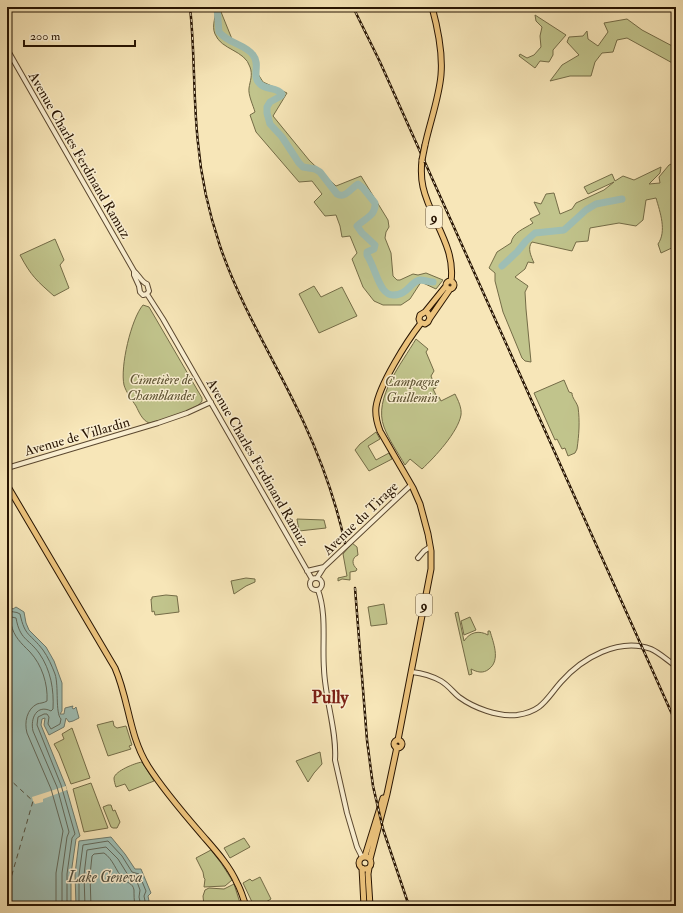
<svg xmlns="http://www.w3.org/2000/svg" width="683" height="913" font-family="'IM FELL Double Pica',serif">
	<style>
		.green { fill: #c1c48c; stroke: #746c47 }
		.water { fill: #9ebeb4; stroke: #6e7a6d }
		.pier { fill: #f7e6b8 }
		.lines { fill: none; stroke-linecap: round; stroke-linejoin: round }
		.shore { stroke: #62695b; stroke-width: 1 }
		.river { stroke: #9ebeb4; stroke-width: 7 }
		.ferry { stroke: #515040; stroke-width: 1; stroke-dasharray: 5 4; stroke-linecap: butt }
		.minor-casing { stroke: #5b4830; stroke-width: 6 }
		.major-casing { stroke: #271402; stroke-width: 7 }
		.minor { stroke: #faefd1; stroke-width: 4 }
		.major { stroke: #ecc37c; stroke-width: 5 }
		.rail-casing { stroke: #271402; stroke-width: 2.5 }
		.rail { stroke: #faefd1; stroke-width: 1; stroke-dasharray: 3; stroke-linecap: butt }
		.major-bridge-casing { stroke: #271402; stroke-width: 7; stroke-linecap: butt }
		.major-bridge { stroke: #ecc37c; stroke-width: 5 }
		.labels { text-anchor: middle; stroke-width: 3; stroke-linejoin: round; paint-order: stroke }
		.shield { fill: #faefd1; stroke: #665640; stroke-width: 1 }
		.shield-label { font-size: 13px; font-weight: bold; fill: #271402 }
		.street-label { font-size: 14px; fill: #271402; stroke: #faefd1 }
		.park-label { font-size: 14px; font-style: italic; fill: #5d5232; stroke: #faefd1 }
		.water-label { font-size: 15px; font-style: italic; fill: #515040; stroke: #faefd1 }
		.district-label { font-size: 18px; font-weight: bold; fill: #7a1f14; stroke: #faefd1 }
	</style>
	<rect width="100%" height="100%" fill="#f7e6b8"/>
	<filter id="stains"><feTurbulence type="fractalNoise" baseFrequency=".005" numOctaves="4"/><feColorMatrix values="0 0 0 0 .2 0 0 0 0 .09 0 0 0 0 .02 0 0 0 .5 -.17"/></filter>
	<radialGradient id="worn" r=".72"><stop offset=".6" stop-color="#630" stop-opacity="0"/><stop offset="1" stop-color="#630" stop-opacity=".3"/></radialGradient>
	<path class="green" d="M215,7h4l13,32 12,7 11,14 3,14 5,8 24,11 -14,23 36,44 27,26 25,-10 27,44 1,7 -3,5 -1,6 6,15 2,23 4,4h3l13,-6 5,1 8,-2 17,7 -7,9 -15,-7 -11,17 -9,6h-18l-9,-4 -11,-14 -11,-28 5,-6 -7,-17 -8,1 -2,-11 -4,-11 -11,1 -11,-14 8,-8 -10,-13 -13,1 -43,-50 -6,-17 5,-3c-2,-7 -7,-17 -6,-24 1,-7 4,-13 1,-21 -5,-17 -29,-17 -35,-33 -4,-9 2,-18 0,-27z
		M535,15l31,20 -13,15v5l-4,7 -9,-1 -5,7 -16,-12 1,-2 7,4 7,-3 7,-8 -1,-11 2,-9 -6,-6z
		M627,19l15,11 34,18v17l-49,-27 -10,2 -4,12 -11,1 -7,9 -4,14h-21l-20,5 12,-16 17,-10 -12,-13 2,-5 14,-1 4,-5 1,8 10,7 10,-14 -4,-9z
		M676,162v84l-15,7 -3,-9c9,-13 2,-32 -2,-46l-10,2 -3,20 -7,6 -17,-3 -29,5 -2,13 -12,1 -4,9 -40,-9c-5,6 -1,14 2,21l-6,-1 -3,7 -10,8 13,9 -3,6 1,17 5,53 -6,-1 -3,-3 -19,-46 -8,-31v-8l-6,-5 8,-16 14,-9c2,-11 13,-14 22,-20l-3,-4 10,-5 -6,-12 7,2 5,-10 8,-1 6,21 12,-5 4,-6 28,-13 10,-8 -26,12 -4,-7 28,-13 3,7 8,-5 11,4 27,-13 -1,6 -11,11 11,-1 -1,-6 10,-12z
		M55,239l9,21 -4,5 9,23 -15,8c-17,-15 -23,-20 -34,-41z
		M314,286l7,11 21,-10 15,29 -38,17 -20,-39z
		M143,305l6,2 53,91v3c-4,9 -42,20 -53,22 -7,-3 -10,-11 -13,-17 -4,-6 -10,-14 -12,-21 -4,-18 7,-66 19,-80z
		M416,339l12,10 -2,3 8,19 -3,5 5,12 -3,1 4,8h2l2,4 14,-7c3,6 7,14 6,21 -3,17 -26,42 -39,54l-12,-10 -5,6c-7,-12 -16,-25 -21,-38 -11,-29 18,-64 32,-88z
		M564,380l5,12 3,1c0,5 4,8 6,14 2,14 1,28 -1,42l-2,4 -7,3 -3,-8 -3,1 -5,-10 -2,1 -21,-47z
		M376,432l4,7 -12,7 8,14 13,-7 3,6 -23,12 -14,-21 5,-6z
		M297,519l27,1 2,8 -27,3z
		M352,543l5,4 1,8c-7,3 -6,10 -1,14l-1,2 -6,1v8l-8,-1 -4,2v-3l9,-2 -4,-22z
		M246,578l9,1v3l-9,4 -12,8 -3,-13z
		M166,595l11,1 2,16 -24,3 -1,-4 -2,1 -1,-13h1v-2z
		M384,604l3,20 -16,2 -3,-19z
		M458,612l6,29c6,-9 15,-11 24,-6v-4h2c3,11 11,29 -1,38 -6,5 -12,3 -18,0l1,5 -3,1 -14,-62z
		M470,617l6,13 -12,5 -3,-14z
		M113,721l1,5 3,2 9,-2 6,19 -3,1 2,3 -23,7 -11,-31z
		M72,728l18,50 -19,6 -12,-31 -5,-9 10,-5 -2,-5z
		M320,752l2,12 -8,9 -6,9 -12,-21z
		M142,762l12,19 -25,10 -4,-7 -9,3c-1,-3 -2,-6 -2,-9 1,-7 21,-15 28,-16z
		M91,783l17,45 -24,4 -11,-43z
		M108,805h3l2,6 2,-1 5,12 -3,6h-4l-2,-1 -8,-20z
		M244,838l6,9 -20,11 -6,-10z
		M211,850l10,13 11,17 -7,6 -21,1 1,-8 -1,-1 -1,-6 -7,-14z
		M260,877l11,22 -12,7h-4l-3,-4 -9,-19 7,-4 2,2z
		M234,884l7,22h-37l-1,-10 2,-6 4,-2 15,1z"/>
	<path class="water" d="M7,605l6,4 3,-2 8,5 2,11 3,7 17,17 8,14 8,22v28l-2,3h4l1,-6 8,-2 -1,2 2,1 2,-2 3,11 -6,3 -4,1 -3,-4 -2,9 -15,8 -5,-10 1,-7 -3,1 -1,6 24,59 15,52 -4,3 -5,35v32h-64z
		M111,837l14,17 10,15h6l10,24 -3,3 2,10h-74l-1,-32 4,-33z"/>
	<path class="pier" d="M66,786l1,4 -24,9v3l-8,2 -2,-3 -1,-4z"/>
	<g class="lines">
		<path class="shore" d="M7,610c5,3 9,1 13,4 5,23 10,19 23,36 5,7 9,16 12,24 4,12 0,39 6,45l-1,5 -9,5 -3,-5 1,-7 -2,-3h-3l-6,3 -1,8 24,60 14,49 -3,4 -5,36v32
			M7,616l9,2c4,22 12,20 23,35 12,17 15,37 14,56l-2,2c-14,-7 -21,7 -18,20l24,56 12,45 -2,5 -5,36v33
			M7,622l4,2c3,13 10,19 19,28 12,13 18,32 17,49 -3,2 -7,2 -10,3 -10,5 -13,18 -10,29l24,56 12,42 -7,42v33
			M79,906v-31l4,-30 25,-4 14,15 10,16 7,2 7,17 -2,5 2,10
			M85,906l-1,-31 3,-25 19,-3 12,12 10,16 8,4 4,11 -1,7 2,9
			M91,906l-1,-31 2,-19 2,-2 10,-1c9,6 12,18 19,26 4,4 10,4 11,11 0,5 0,10 1,16"/>
		<path class="river" d="M217,7l2,25c10,12 26,12 34,23 8,10 -2,21 7,29 6,6 17,3 22,10l-1,2 -11,6 -3,5v6l3,11 12,13 17,26 4,4 12,2 5,3 17,22c8,5 14,-6 21,-10l5,4 12,15c1,13 -10,15 -18,23l5,7 13,12 -1,4 -7,3v3c7,11 9,24 16,34 3,4 6,6 10,6 15,0 18,-14 27,-15 4,0 9,2 13,2
			M674,186l2,-2
			M502,266l15,-14 9,-11 9,-8 29,-3 22,-20 10,-6 26,-5"/>
		<path class="ferry" d="M7,777l26,24 -26,91"/>
		<g class="minor-casing">
			<path id="minor" d="M7,49l127,222c5,4 7,11 13,13l2,7 -2,3
				M134,271v4l5,11 1,6 3,3 4,-1
				M147,294l16,25 149,260
				M7,468l151,-45 29,-10 24,-11
				M418,558l6,-7 6,-4
				M307,571l17,-4
				M310 584a6 6 0 1 1 12 0a6 6 0 1 1-12 0Z
				M317,578l7,-11 87,-82
				M318,590c9,25 4,53 6,79 1,30 13,62 11,91l12,53 10,34 5,10
				M412,672c9,1 20,4 29,9 7,4 12,11 18,16 15,11 39,20 58,18 26,-4 29,-16 44,-33 21,-24 58,-45 90,-33 9,4 17,12 25,17"/>
		</g>
		<g class="major-casing">
			<path id="major" d="M425,145c5,-23 14,-47 16,-70 2,-23 -3,-46 -9,-68
				M422,160c-1,9 -1,18 1,27 7,32 33,60 28,94
				M446 285a4 4 0 1 1 8 0a4 4 0 1 1-8 0Z
				M425,312l3,1 2,5 -2,4 -3,2 -5,-2 -1,-3 1,-4 5,-3 21,-26
				M430,318l20,-29
				M7,485l108,183c14,32 14,68 33,98 16,25 36,48 55,70 13,15 26,29 34,47 4,7 6,15 9,23
				M398,740l33,-171v-18l-3,-17 -8,-30 -7,-16 -33,-57c-3,-8 -5,-16 -4,-24 3,-22 31,-66 45,-84
				M394 744a4 4 0 1 1 8 0a4 4 0 1 1-8 0Z
				M365,856l18,-58
				M359 863a6 6 0 1 1 12 0a6 6 0 1 1-12 0Z
				M370,859l17,-65 10,-47
				M362,868l2,38
				M369,868l-1,6 2,32"/>
		</g>
		<use href="#minor" class="minor"/>
		<use href="#major" class="major"/>
		<g class="rail-casing">
			<path id="rail" d="M190,7c5,45 3,91 8,136 3,35 11,70 22,103 21,62 57,118 84,177 18,39 32,79 41,120
				M353,7l27,55 296,661
				M355,588l12,152 6,46 10,43 26,77"/>
		</g>
		<use href="#rail" class="rail"/>
		<g class="major-bridge-casing">
			<path id="major-bridge" d="M422,160l3,-15"/>
		</g>
		<use href="#major-bridge" class="major-bridge"/>
	</g>
	<g class="labels">
		<g class="shield">
			<rect x="426" y="206" width="16" height="22" rx="3"/>
			<rect x="416" y="594" width="16" height="22" rx="3"/>
		</g>
		<g class="shield-label">
			<text x="434" y="222">9</text>
			<text x="424" y="610">9</text>
		</g>
		<g class="street-label">
			<text transform="translate(80 155) rotate(60)" y="5">Avenue Charles Ferdinand Ramuz</text>
			<text transform="translate(77 436) rotate(-16)" y="5">Avenue de Villardin</text>
			<text transform="translate(258 462) rotate(60)" y="5">Avenue Charles Ferdinand Ramuz</text>
			<text transform="translate(360 518) rotate(-44)" y="5">Avenue du Tirage</text>
		</g>
		<g class="park-label">
			<text x="161" y="384">Cimetière de<tspan x="161" dy="16">Chamblandes</tspan></text>
			<text x="412" y="386">Campagne<tspan x="412" dy="16">Guillemin</tspan></text>
		</g>
		<g class="water-label">
			<text x="105" y="882">Lake Geneva</text>
		</g>
		<g class="district-label">
			<text x="330" y="703">Pully</text>
		</g>
	</g>
	<rect width="683" height="913" fill="none" stroke="#f7e6b8" stroke-width="24"/>
	<rect x="8" y="8" width="667" height="897" fill="none" stroke="#271402" stroke-width="2"/>
	<rect x="12" y="12" width="659" height="889" fill="none" stroke="#271402"/>
	<path d="M24 40v6h111v-6" fill="none" stroke="#271402" stroke-width="2"/>
	<text x="30" y="40" font-size="12" fill="#271402" stroke="#faefd1" stroke-width="3" paint-order="stroke">200 m</text>
	<rect width="100%" height="100%" filter="url(#stains)"/>
	<rect width="100%" height="100%" fill="url(#worn)"/>
</svg>
